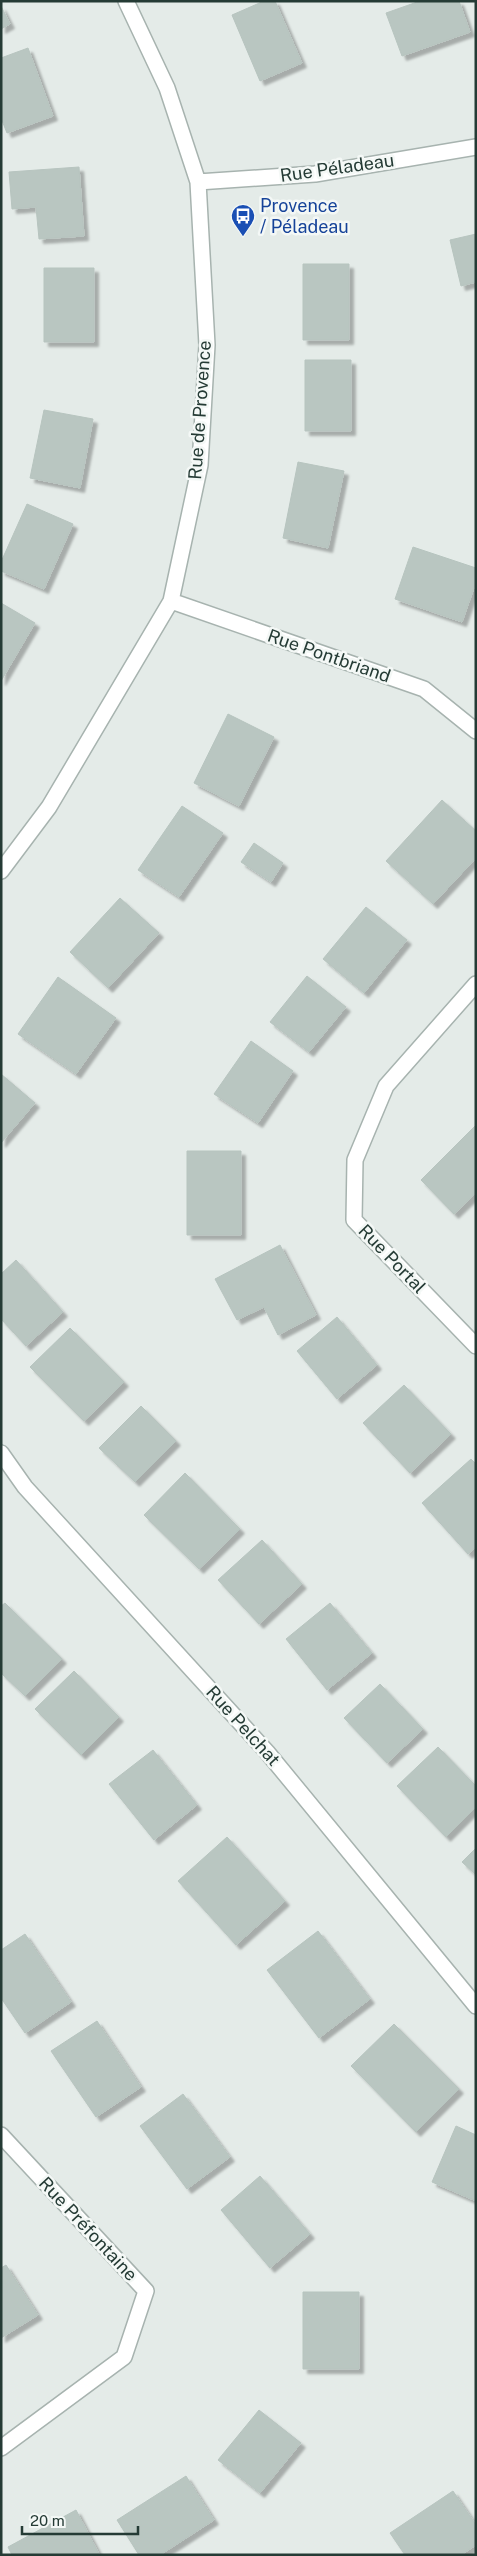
<svg xmlns="http://www.w3.org/2000/svg" width="477" height="2556" font-family="'Public Sans',sans-serif">
	<style>
		.building { fill: #b9c6c1; stroke: #b7c4bf; filter: url(#shadow) }
		.lines { fill: none; stroke-linecap: round; stroke-linejoin: round }
		.street-casing { stroke: #a7b3af; stroke-width: 18 }
		.street { stroke: #fff; stroke-width: 15 }
		.labels { text-anchor: middle; stroke-width: 5; stroke-linejoin: round; paint-order: stroke }
		.street-label { font-size: 18px; fill: #253b35; stroke: #f4f8f6 }
		.transit-label { font-size: 18px; fill: #164399; stroke: #f4f8f6; text-anchor: start }
	</style>
	<defs>
		<filter id="shadow"><feDropShadow dx="4.5" dy="4.5" stdDeviation="1" flood-color="#0004"/></filter>
	</defs>
	<rect width="100%" height="100%" fill="#e4ebe8"/>
	<path class="building" d="M264,1h11l27,62 -42,18 -28,-66z
		M420,1h39l11,31 -68,24 -16,-43z
		M1,6l9,18 -9,5z
		M28,48l25,68 -46,17 -6,-15v-60z
		M79,167l5,69 -45,3 -3,-32 -24,2 -3,-37z
		M476,234v48l-15,4 -11,-46z
		M303,264h46v76h-46z
		M44,268h50v74h-50z
		M305,360h46v71h-46z
		M44,410l49,9 -13,69 -50,-10z
		M298,462l46,9 -16,77 -45,-10z
		M27,504l46,20 -29,65 -43,-18v-9z
		M413,547l63,21v14l-14,40 -67,-23z
		M1,603l34,20 -34,58z
		M228,714l46,23 -35,69 -45,-23z
		M442,800l34,31v27l-43,46 -47,-43z
		M182,806l41,27 -44,64 -41,-27z
		M254,843l29,20 -12,19 -30,-20z
		M120,898l39,35 -51,55 -38,-36z
		M366,907l41,33 -43,53 -41,-34z
		M307,976l39,31 -37,45 -39,-30z
		M58,977l58,41 -40,56 -58,-40z
		M251,1041l42,30 -35,52 -44,-29z
		M1,1074l34,29 -34,40z
		M476,1125v68l-22,21 -33,-34z
		M187,1151h54v84h-54z
		M280,1245l36,70 -38,20 -14,-28 -27,13 -22,-41z
		M16,1260l47,52 -37,34 -25,-27v-45z
		M337,1317l40,48 -40,34 -40,-48z
		M70,1328l54,54 -40,39 -54,-54z
		M404,1385l47,49 -41,39 -47,-50z
		M141,1406l35,35 -41,41 -36,-34z
		M471,1459l5,5v83l-8,7 -46,-51z
		M185,1473l55,56 -41,40 -55,-54z
		M262,1540l40,44 -43,40 -41,-44z
		M5,1603l57,56 -37,37 -24,-23v-67z
		M330,1603l42,50 -45,37 -41,-51z
		M74,1671l45,46 -38,38 -46,-46z
		M380,1684l43,45 -36,34 -43,-45z
		M438,1747l38,39v21l-30,30 -49,-51z
		M153,1750l44,55 -43,35 -45,-56z
		M227,1837l58,64 -49,44 -58,-64z
		M476,1848v27l-14,-13z
		M318,1931l52,68 -51,39 -52,-68z
		M25,1934l46,68 -46,31 -24,-35v-48z
		M97,2021l44,66 -45,30 -45,-66z
		M394,2024l65,65 -43,43 -65,-66z
		M183,2094l47,63 -43,32 -47,-63z
		M456,2126l20,9v66l-44,-19z
		M260,2176l50,58 -40,34 -49,-58z
		M6,2265l32,50 -37,23v-70z
		M303,2292h56v77h-56z
		M259,2410l42,33 -41,50 -42,-33z
		M186,2476l28,44 -54,35h-21l-22,-35z
		M453,2491l23,34v20l-15,10h-56l-15,-22z
		M76,2510l23,44 -87,1 -4,-8z"/>
	<g class="lines">
		<g class="street-casing">
			<path id="street" d="M198,182l117,-8 161,-27
				M171,601l253,88 52,42
				M1,871l48,-64 122,-206 29,-136 7,-120 -9,-163 -31,-94 -41,-87
				M476,984l-90,102 -31,74 -1,60 122,126
				M1,1453l24,34 242,265 209,254
				M1,2135l145,156 -22,66 -123,91"/>
		</g>
		<use href="#street" class="street"/>
	</g>
	<defs>
		<g id="bus-pin" transform="scale(1.25)"><path d="M0 17L-7.5 6A9.5 9.5 0 1 1 7.5 6Z" fill="#1a4fb4" stroke="#f4f8f6"/><path d="M-5-6H5V4H4V6H2V4H-2V6H-4V4H-5ZM-3.5-4V0h7V-4ZM-3.5 1.2v1.5H-2V1.2ZM2 1.2v1.5H3.5V1.2Z" fill="#fff"/></g>
	</defs>
	<g fill-rule="evenodd">
		<use href="#bus-pin" x="243" y="216"/>
	</g>
	<g class="labels">
		<g class="street-label">
			<text transform="translate(337 168) rotate(-8)" y="6">Rue Péladeau</text>
			<text transform="translate(200 410) rotate(-86)" y="6">Rue de Provence</text>
			<text transform="translate(329 656) rotate(19)" y="6">Rue Pontbriand</text>
			<text transform="translate(392 1259) rotate(46)" y="6">Rue Portal</text>
			<text transform="translate(243 1726) rotate(48)" y="6">Rue Pelchat</text>
			<text transform="translate(88 2229) rotate(47)" y="6">Rue Préfontaine</text>
		</g>
		<g class="transit-label">
			<text x="260" y="212">Provence<tspan x="260" dy="21">/ Péladeau</tspan></text>
		</g>
	</g>
	<rect width="477" height="2556" fill="none" stroke="#253b35" stroke-width="5"/>
	<path d="M22 2526v8h116v-8" fill="none" stroke="#253b35" stroke-width="2.5"/>
	<text x="30" y="2526" font-size="15" fill="#253b35" stroke="#f4f8f6" stroke-width="4" paint-order="stroke">20 m</text>
</svg>
